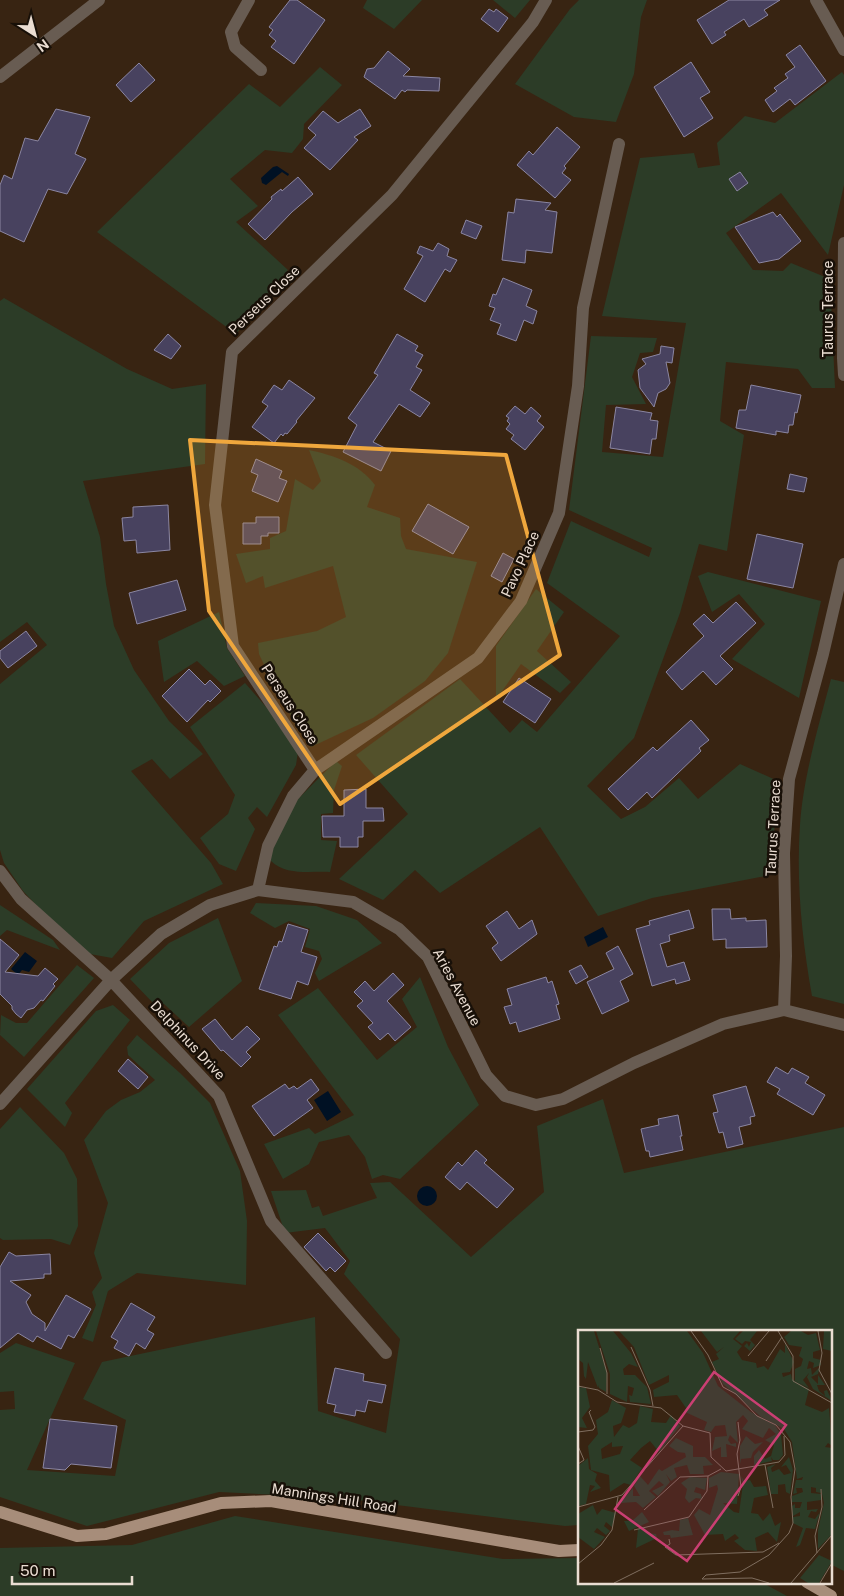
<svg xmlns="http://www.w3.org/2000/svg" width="844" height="1596" font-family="'Public Sans',sans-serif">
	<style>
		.green { fill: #2c3c27 }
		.water { fill: #001124 }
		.building { fill: #48425f; stroke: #8b86a2 }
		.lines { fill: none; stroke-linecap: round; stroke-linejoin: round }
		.minor { stroke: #685c52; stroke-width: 12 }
		.major { stroke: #a78d7a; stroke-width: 12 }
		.marked { fill: #efa73d; fill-opacity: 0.2; stroke: #efa73d; stroke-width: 4; stroke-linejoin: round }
		.labels { text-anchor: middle; stroke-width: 5; stroke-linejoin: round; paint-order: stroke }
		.street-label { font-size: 14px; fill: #eaddd2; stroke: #181008 }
		.inset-road { fill: none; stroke: #7f6e5f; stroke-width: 1 }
		.view { fill: #ca3f73; fill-opacity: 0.15; stroke: #ca3f73; stroke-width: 2.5 }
		.inset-edge { fill: none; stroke: #eaddd2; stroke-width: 2.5 }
	</style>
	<rect width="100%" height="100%" fill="#382412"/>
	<path class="green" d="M367,0h55l-28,29 -31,-21z
		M493,0h37l-15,18z
		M579,0h68l-6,17 -7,57 -18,48 -42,-5 -59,-33 55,-75z
		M320,67l22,18 -38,39 -1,15 -11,14 -27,-3 -35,29 28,27 -22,16 52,48 -52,64 -139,-102 152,-148 31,23z
		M842,72l2,3v110l-16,70 -47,-62 -55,40 27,37 30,1 8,-8 39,16 5,109h-23l-14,-19 -72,-7 -6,59 24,14 -17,116 -28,-7 -19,69 -46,125 -47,48 34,33 24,-12 34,-29 19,21 42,-35 38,17 -7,94 -119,23 -54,18 -58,-89 -100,66 -25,-23 -32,30 -44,-21 69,-65 -52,-59 104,-76 50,54 12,-13 15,12 83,-96 -73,-53 24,-62 78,36 3,-9 -83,-38 22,-174 66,2 -4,14 -13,1 -8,24 14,27 -40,1 -4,47 61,5 23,-134 -84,-7 38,-158 54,-5 4,15 22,-3 -3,-22 28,-27 30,7z
		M4,298l123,71 45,20 34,-5 -1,80 -122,17 17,56 6,47 8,42 20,44 35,51 34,33 -33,25 -18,-20 -21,12 80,92 12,21 -79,37 -32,37 -22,-4 -49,-44 -18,-19 -19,-28 -4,-13v-166l47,-39 -20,-23 -27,20v-341z
		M309,450c24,5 51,14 66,35l-8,22 33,11 1,18 5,13 71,13 -29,91 -23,28 -52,37 -62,29 -32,-50 -20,-43 -1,-11 59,-12 29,-14 -13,-51 -68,22 -2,-12 -17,7 -10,-29 34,-5v-11l16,-7 9,-52 18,11 8,-9z
		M708,572l113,29 -22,97 -67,-39 33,-35 -26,-30 -27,18 -14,-36z
		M536,589l28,23 -27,39 34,31 -11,11 -39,-29 -25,36v-54z
		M219,612l8,36 18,28 -21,10 -27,-25 -33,21 -6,-41z
		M831,679l13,3v322l-32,-8c-10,-57 -16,-114 -12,-171 3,-47 19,-101 31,-146z
		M245,683l29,33 24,36 -2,13 -29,52 -10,-10 -9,11 7,11 -19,42 -17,-7 -19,-26 28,-24 7,-19 -45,-68z
		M336,761l6,5 -8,24 -1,23 -12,1v26l16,1 -7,31c-19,-1 -44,4 -59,-11v-10l20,-45z
		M256,903l60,3 41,14 25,23 -63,38 -4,-8 7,-14 -3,-8 -14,-4 5,-18 -21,-8 -14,7 -25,-15z
		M0,905l53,35 7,10 -53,-20 -7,6z
		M218,918l24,63 -53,46 -25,-23h-10l-24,-25 39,-36z
		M77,965l17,13 -70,79 -24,-22 1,-20 15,8h11z
		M420,977l28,70 31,58 -79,74 -17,-4 -11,4 -7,-22 -16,-22 -30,7 -10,22 -26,15 -19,-35 45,-16 6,6 39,-19 -76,-100 40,-27 59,72 40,-33 -15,-28z
		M113,1005l17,15 -65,83 7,10 -7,14 -38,-38 69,-78z
		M137,1035l43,38 30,30 30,68 7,50 -1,64 -109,-12 -29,18 -15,51 -11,-4 14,-33 -4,-13 10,-14 -8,-25 14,-50 -24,-63 22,-29 15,-11 19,-8 15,-12 -27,-25 -1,-8z
		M603,1099l21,74 220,-46v444l-14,-7v-233h-251v194l-14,1 -224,-28 -122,-6 -132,34 -87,-29v-87l15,-1 -1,-18 -14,1v-39l16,-10 59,20 -48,107 88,6 11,-56 -43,-21 19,-37 213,-45 3,94 68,22 14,-94 -56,-65 6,-13 -25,-33 -40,5 -14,-42 35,-1 6,18 7,-2 4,10 54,-18 -7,-15 20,-1 81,75 73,-65 -7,-66z
		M20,1107l44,46 13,26 1,47 -8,19 -19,-6 -48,1 -3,-2v-109z
		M235,1516l268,43 76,-1v24h182l26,14h-787v-48l132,-3z"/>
	<path class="water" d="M277,166l12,8 -1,2 -6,-4 -16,13 -4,-2 -1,-5 12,-11z
		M603,927l5,10 -20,10 -4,-10z
		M25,952l12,9 -8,11 -7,-2 -4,5 -7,-6z
		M328,1091l13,21 -14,9 -13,-21z
		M417 1196a10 10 0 1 1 20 0a10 10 0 1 1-20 0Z"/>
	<path class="building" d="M290,0h7l28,20 -31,44 -23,-17 5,-6 -7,-6 4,-5 -4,-3z
		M729,0h51l-16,10 4,5 -19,12 -5,-8 -20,13 2,3 -14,9 -15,-24z
		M489,9l5,3 2,-3 12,9 -10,14 -17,-13z
		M800,45l26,36 -31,24 -5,-6 -17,13 -8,-12 12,-9 -3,-3 14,-10 -3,-4 10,-7 -9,-12z
		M388,51l22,18 -7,7 37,2 -1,13 -32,-1 -2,2 -3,-2 -7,9 -31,-22 3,-8 7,-1z
		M691,62l19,30 -10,6 13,20 -29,19 -30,-50z
		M139,63l16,17 -24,22 -15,-17z
		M56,109l34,8 -15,37 11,5 -19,35 -19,-5 -24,53 -24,-11v-46l4,-10 8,4 13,-41 13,3z
		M360,109l11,17 -17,11 4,3 -28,30 -26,-22 12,-13 -8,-7 15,-17 15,12z
		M557,127l23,20 -16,19 2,2 -4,5 9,7 -16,18 -38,-33 12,-14 4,4z
		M740,172l8,11 -11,8 -8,-12z
		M298,177l15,17 -21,18 -27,28 -17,-16 24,-25 -1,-2 10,-8 1,2z
		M516,199l35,4 -6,7 12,2 -5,41 -26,-3 -1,13 -23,-3 6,-48 6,1z
		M773,212l4,5 3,-3 21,27 -22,18 -20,4 -24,-36z
		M466,220l16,6 -6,13 -15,-6z
		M438,243l11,6 -2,7 10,4 -7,12 -5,-3 -20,33 -21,-13 19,-33 -6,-3 3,-7 13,5z
		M503,278l29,12 -6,16 11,5 -4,13 -9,-4 -8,21 -19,-7 4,-10 -11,-4 5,-12 -6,-2 4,-12 3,1z
		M168,334l13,12 -10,13 -17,-9z
		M397,334l21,12 -3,5 8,4 -7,12 6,3 -12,20 20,13 -10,14 -21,-13 -26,38 18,9 -10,20 -38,-19 14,-27 -9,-7 30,-43 -4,-2z
		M661,346l13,2 -2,15 -6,-1 4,21 -4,6 -8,4 -4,14 -14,-19 -2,-18 8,-6 -4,-5 18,-5z
		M289,380l26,18 -19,23 1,1 -10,12 -2,-1 -2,3 -2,-2 -7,9 -22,-16 16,-21 -6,-4 12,-17 8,5z
		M751,385l50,10 -4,18 -2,-1 -2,13h-4l-1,8 -12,-2v4l-40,-7 3,-18h7z
		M515,406l10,8 6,-7 10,9 -4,5 7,6 -19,23 -14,-11 3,-4 -8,-6 4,-5 -3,-3 2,-3 -3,-2z
		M616,407l36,6 -2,7 8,1 -2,18h-4l-2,15 -40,-6z
		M256,459l26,12 -3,7 8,3 -9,21 -26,-11 6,-16 -7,-3z
		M790,474l17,4 -3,14 -17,-3z
		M428,504l41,23 -16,27 -41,-23z
		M168,505l2,45 -33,3 -1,-13 -12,1 -2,-23 11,-1v-10z
		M256,517h23v16h-11v3h-7v8h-18v-21h13z
		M757,534l46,10 -10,44 -46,-9z
		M503,553l11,6 -12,23 -11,-6z
		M177,580l9,30 -49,14 -8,-31z
		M736,602l20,21 -36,33 13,13 -17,16 -13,-14 -21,19 -16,-18 38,-36 -11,-12 11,-10 9,9z
		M26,631l11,15 -29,22 -8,-10v-7z
		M189,669l16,16 5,-5 11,11 -11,11 -2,-2 -21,22 -25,-26z
		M519,678l32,21 -16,24 -32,-21z
		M691,720l18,20 -10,8 2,3 -49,47 -5,-6 -19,18 -20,-21 45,-42 4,4z
		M366,789v19h17l1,13h-21v16h-5v10h-18v-10h-17l-1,-21h22v-26z
		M712,909h18l1,10 15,-1v3l20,-1 1,27 -41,1v-9l-13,1z
		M689,910l5,18 -25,7 1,6 -10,3 7,23 17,-5 6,18 -14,4 -1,-5 -23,7 -16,-57 14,-4 -1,-4z
		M507,911l12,18 13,-9 5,14 -36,27 -9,-13 6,-5 -12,-17z
		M288,924l20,6 -7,22 16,5 -9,28 -11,-4 -6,18 -32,-10 15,-43 3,1 2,-6 3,1z
		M0,939l19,16 -14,17 33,4 7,-8 13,11 -5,5 2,2 -12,15 -2,-1 -7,8 -7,2 -6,8 -5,-4 -4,-5v-3l-12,-12z
		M618,946l15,28 -13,7 9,20 -27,13 -15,-32 27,-13 -8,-16z
		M581,965l7,12 -12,7 -7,-13z
		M393,973l11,12 -17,16 24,26 -16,14 -7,-8 -8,7 -12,-13 5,-4 -16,-17 6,-5 -9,-9 11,-11 9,10z
		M546,977l2,6 4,-2 7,23 -3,1 4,14 -41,13 -3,-10 -6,2 -6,-17 8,-2 -5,-16z
		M215,1019l17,21 15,-14 13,13 -14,13 5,5 -10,10 -18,-17 -2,1 -19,-22z
		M128,1059l20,18 -10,12 -20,-18z
		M776,1067l12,7 4,-6 17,9 -4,6 20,12 -12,20 -36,-21 3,-5 -13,-7z
		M311,1079l8,11 -12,10 6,8 -39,28 -22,-30 33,-22 4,5 5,-3 3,3z
		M746,1086l9,30 -5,1 1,7 -12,3 4,17 -16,4 -4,-16 -4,1 -6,-20 5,-1 -5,-17z
		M678,1115l4,21h-2l3,14 -33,7 -1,-6h-3l-5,-22 18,-4 -1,-6z
		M476,1150l11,10 -3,3 30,26 -17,19 -30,-26 -7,8 -15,-13 13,-15 4,4z
		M318,1233l28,28 -11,11 -5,-5 -4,4 -22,-24z
		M9,1252l7,4 34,-2 1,20h-7v4l-34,3 21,14 -5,7 6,12 13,9v8l21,-36 25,14 -17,29 -6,-3 -7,14 -24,-13 -4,6 -15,-9 -18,15v-81z
		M131,1303l24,14 -8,13 7,4 -9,15 -9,-6 -7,13 -15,-8 4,-7 -7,-4z
		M335,1368l29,6 -1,7 23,4 -4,18 -14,-3 -3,12 -9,-2 -1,6 -21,-4 2,-7 -9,-2z
		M50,1419l67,7 -6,42 -40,-4 -6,6 -22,-2z"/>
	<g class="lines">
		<path class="minor" d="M249,0l-18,32 4,15 26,23
			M816,0l28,50
			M0,77l99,-77
			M844,243l-1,115 1,17
			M315,770l-82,-124 -18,-141 17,-153 160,-157 141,-173 13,-22
			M0,871l21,28 90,81 108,116 52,125 115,132
			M258,890l10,-44 25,-50 22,-26 163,-112 43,-57 38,-88 19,-127 5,-78 36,-164
			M784,1010l2,-54 -2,-103 5,-74 34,-125 21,-90
			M0,1104l111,-124 50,-46 49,-29 48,-15 95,12 46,27 29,28 58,118 19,21 31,9 27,-6 71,-36 89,-39 61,-14 60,15"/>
		<path class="major" d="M0,1512l77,24 29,-2 115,-31 50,-2 288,50 20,-1
			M807,1582l24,14"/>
	</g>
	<path class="marked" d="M190,440l316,15 54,200 -220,149 -131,-193z"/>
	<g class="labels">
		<g class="street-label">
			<text transform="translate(264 300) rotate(-44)" y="5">Perseus Close</text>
			<text transform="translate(828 309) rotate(-90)" y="5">Taurus Terrace</text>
			<text transform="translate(520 564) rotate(-65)" y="5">Pavo Place</text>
			<text transform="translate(290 704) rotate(57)" y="5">Perseus Close</text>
			<text transform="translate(773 828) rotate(-87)" y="5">Taurus Terrace</text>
			<text transform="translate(457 987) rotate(62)" y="5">Aries Avenue</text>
			<text transform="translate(188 1040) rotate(47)" y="5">Delphinus Drive</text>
			<text transform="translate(334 1498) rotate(9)" y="5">Mannings Hill Road</text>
		</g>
	</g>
	<g transform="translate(578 1330)">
		<rect width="254" height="254" fill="#382412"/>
		<path d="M0,1h16l13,42 -1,19 -7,-4v-3l-1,3 -10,-26 -2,17 -2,-3 -1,-13 -5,-4zM18,1h17l18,22 7,14 -9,-3 -6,5 1,6h11l12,12 4,17 -21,-2 -1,-7 3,1 2,-8 -6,-2 -1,16 -17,-8v-20zM41,1h68l16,22 15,33 33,26 24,13 6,10 2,20 -4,5h-6l-2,-3 1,4 -18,4v-9l5,-6 6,9 6,-3 3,-11 -9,-5 11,-6 -7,-6 -6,10 -21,-9 6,-8 -5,-6 -7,7 2,21 -8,-8 -2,5 3,4 5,-1v4l-10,-3 1,13h-6v-10l-9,4 3,-14 12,-1 -2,-11 -10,1 -4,6 -7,-2 3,-8 -22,-10 1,-4 -9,-13 -23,2 -1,-7 16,-8v-7l-20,10 -15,-38zM123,1h39l-7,8 9,7 -5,6 5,8 14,3 1,5 7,-2 4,4 12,-21 5,4v-9l9,18 -4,10 -8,1 1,4 8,-3 1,5 17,10 -4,16 17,7 7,-4 3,38 -4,-3 -3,4 7,1v86l-14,15v-19l6,-27 -3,-14v4l-5,-1v-4l-5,-1v6l10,1v6l-14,2v8l11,-1 -2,3 -5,-1 -3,6 7,2 5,-7 -5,17 -9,-1 -6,17 -4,2 7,-19 -10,-5v-6l7,-1v-4l-7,4 -1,-10 3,-2v4h5l2,-6h-10v-6l11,-4 -1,-4h-6l1,5 -4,1 3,-14h6l1,-3 -6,2 -5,-37 -8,-13 -23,-12 -38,-33 -11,-22 7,-3 -3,-5 8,-7 -7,5zM165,1h14l-7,9 5,5 -5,6 -6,-5 3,-3 2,4 2,-5 -6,-1 -3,3 -7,-5zM213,1h10l7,4 8,-2 4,17 -7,2v6l8,2v5l-8,3 1,-5 -5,-2 -2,8 4,-1 1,7 8,-8 -2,7 -7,3 7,7v-9l7,10h-8l2,6 6,5 -1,-5 3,-1 5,11 -19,-12 -6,-12 2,-4 -6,7 6,8 -14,-7v-12l6,-3 2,-7 -4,-3 3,-9 -13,-2 -5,-8zM246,1h8v20l-9,-2zM0,57l8,1 4,19 -8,11 5,10 -9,-1zM34,70l14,8 -5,15 -8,3 1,11 9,-12 6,3 8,-5 3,-17 13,3 -2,13 15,1 5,-8 9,11 -21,26 -9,-11 -9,7 -11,12 12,8 -11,17 -7,-2 -14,9 -1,-17 -18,-5 -3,-24 10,-12 -2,-14 12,-8zM34,112v5l11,-1 -3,8 -18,5 -1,-10zM168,106l9,8 8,-2 -10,10 -2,6 -10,1 -1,5v-18zM98,108l17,8v11h12l8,8 -10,1 1,8h-14l-3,-9 -13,3 3,9 -6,4 -5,-7 4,8 -12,14 -6,-5 12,-6 -5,-4 -10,10 7,6 -13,11 -7,-6 -16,1 13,-15v8h7l-6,-10 6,-10 8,9 11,-16 3,2 24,-14 -1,-4 -7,-1 -9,-6zM211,127l4,13 -3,24 -4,-2 -1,-8 -7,1v9h-7l-4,-27 9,-3 -5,4 1,4 7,-3 5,6 7,-2 -5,-8 -5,2zM10,128l1,11 8,5 -2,7 6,7 -11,4 5,-6 -5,-1 -4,19 -7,2 -1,-40zM143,142l18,2 -2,30 -14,-1 11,9 5,1 4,-29 -2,-8 3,5 6,-1 4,7 12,-1 2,9 -14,3 -3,15 7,1 5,7 7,-8 5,13 6,-4 -4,20 -9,-10 -13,6 2,13 -12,-1 -11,-9 5,-3 -4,-4 -10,7 -2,-7 -18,1 -11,-20 5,-6 11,6 8,-26 -1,-4 -8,3v-10zM112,147l17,1 -2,12 -9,-3 -2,5 7,2 1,5 -6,-1 -7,5 -4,-5 2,-9 -6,-6zM15,175l4,10 5,-6 14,4 -4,14 -6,-5 -2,4 6,5 -4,4 -9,-7 -3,4 11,5 -11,12 -16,-12v-23zM64,182l7,10 -20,9 -5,-10h8zM110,188l5,17 -22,3 -1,-3h-6l-1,-3 9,-2 7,1 1,-11zM67,197l1,6 10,1 1,4 -21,10 2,-19zM241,225l13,6 -13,22h-11l-8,-5z" fill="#2c3c27" fill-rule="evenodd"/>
		<path class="inset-road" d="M113,1l17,24 15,32 13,7 21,22 19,9 14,17 5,27 -4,28 2,26 -4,10 -20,22 -29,17 -34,3 -4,4 50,-1 17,5M200,1l15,25v25l39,22M240,1l4,22 -3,17 13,24M53,17l19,43 3,16M22,18l7,25v21M170,26l21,-25M188,31l16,-24M0,56l20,4 19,12 44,6 22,18 27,7 1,24 15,14 53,-9 6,-7 -1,-19M160,92l2,18 -3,14 4,33 -3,9M0,102l15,-2 2,-3 -6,-15 2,-2M0,116l6,14 -6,4M187,135l8,43M0,177l44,-12 61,-69M66,180l36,-33 28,-1 13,-7M56,200l55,-13 18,-26 1,-15M91,209l1,5 -5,3 11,8 87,-3 16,-9M239,223l-2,-17 7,-29 -1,-18M0,234l23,-19 11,-15 6,-33M36,253l40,-20M213,253l41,-48M242,253l12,-20"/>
		<path class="view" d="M136,42l72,53 -99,136 -72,-52z"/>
		<rect width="254" height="254" class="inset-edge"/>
	</g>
	<g transform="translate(35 35) rotate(144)" stroke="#181008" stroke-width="4" paint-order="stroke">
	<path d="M0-4L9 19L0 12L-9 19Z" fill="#eaddd2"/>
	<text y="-8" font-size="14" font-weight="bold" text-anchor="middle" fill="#eaddd2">N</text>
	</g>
	<path d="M12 1576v8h120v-8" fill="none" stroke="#eaddd2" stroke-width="2.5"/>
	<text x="20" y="1576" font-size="15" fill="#eaddd2" stroke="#181008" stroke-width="4" paint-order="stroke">50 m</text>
</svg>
